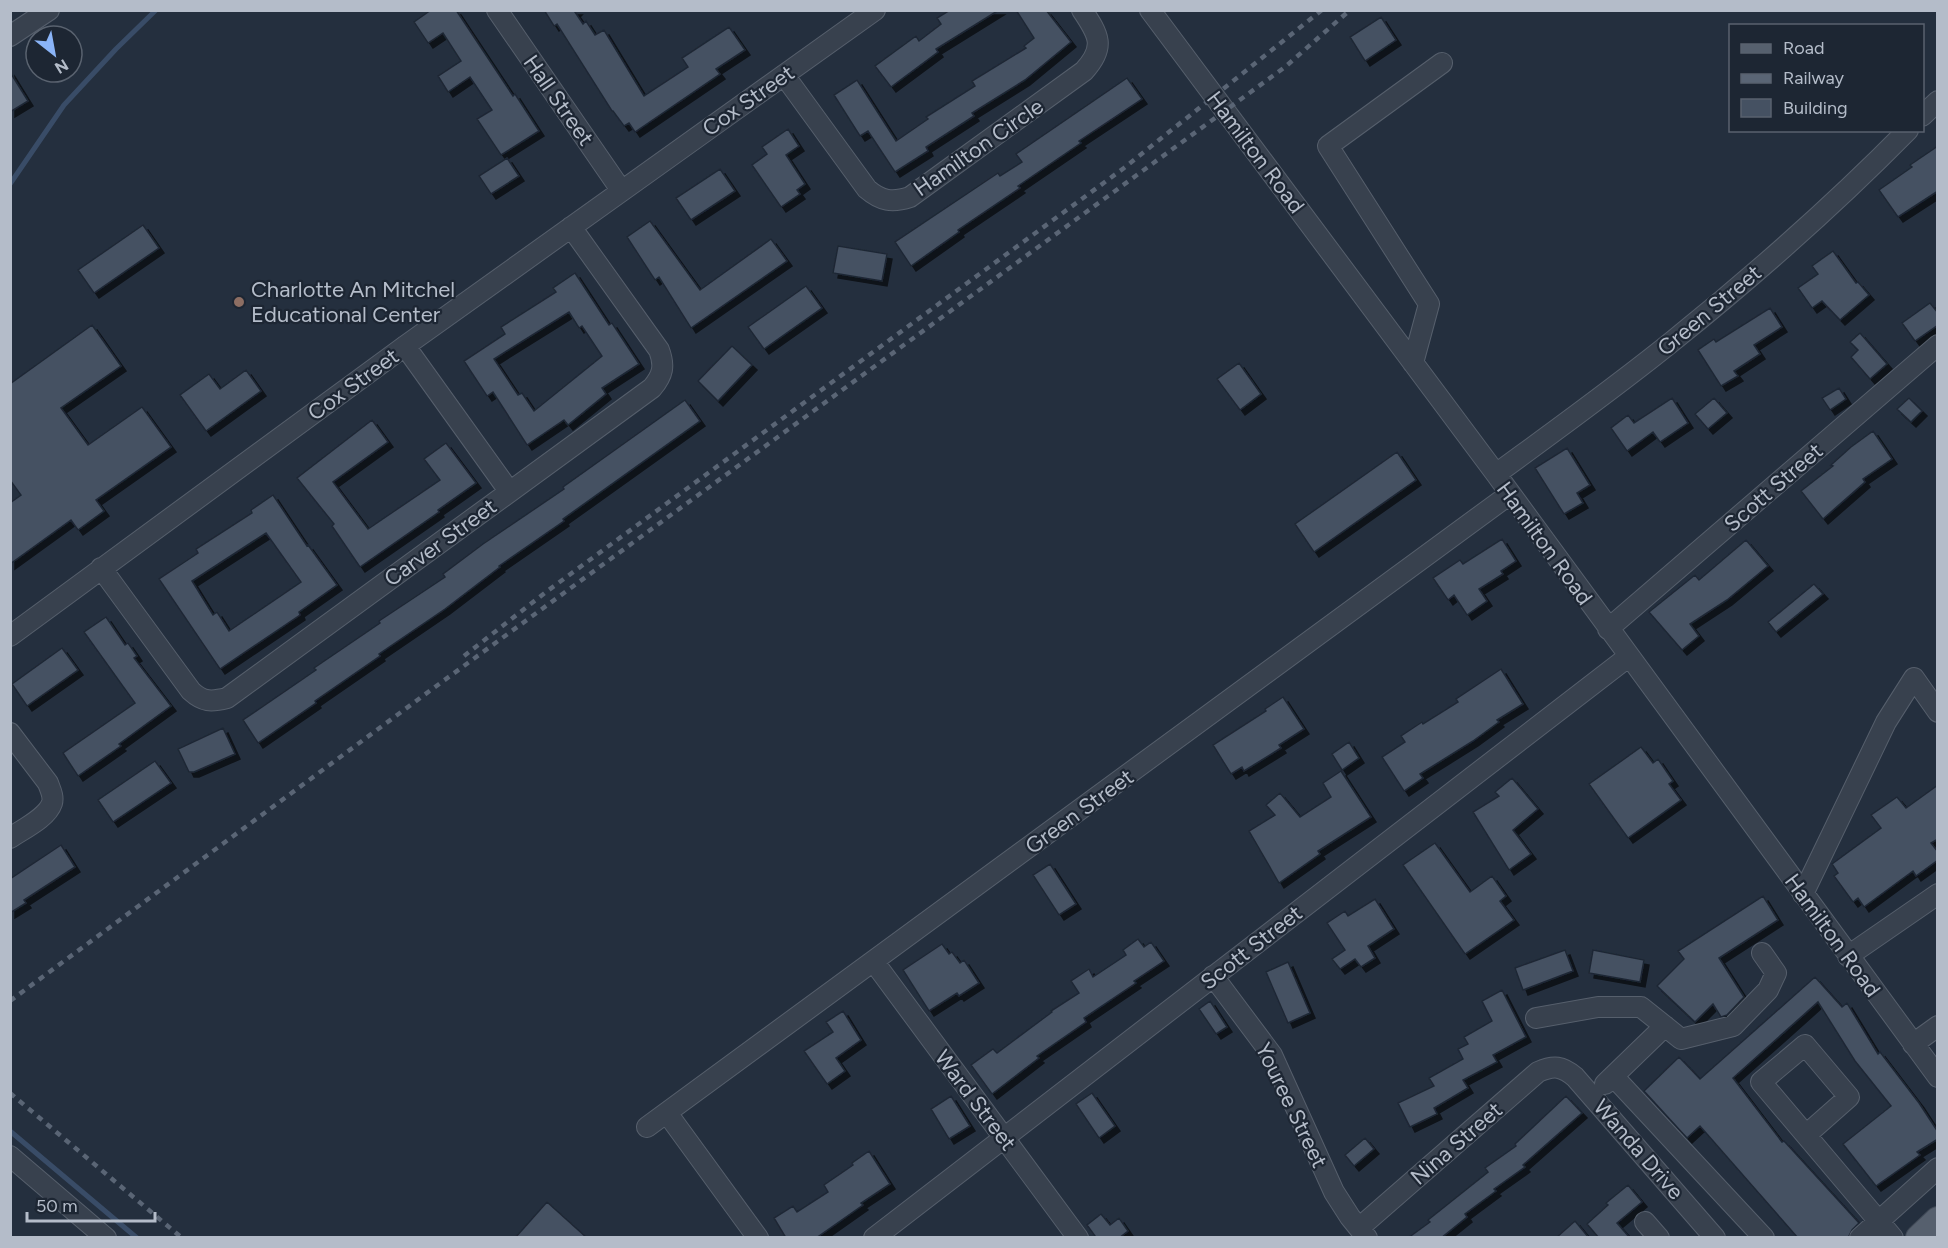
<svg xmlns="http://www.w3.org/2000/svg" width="1948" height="1248" font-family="Figtree,sans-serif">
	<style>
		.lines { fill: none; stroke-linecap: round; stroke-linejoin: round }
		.stream { stroke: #394c67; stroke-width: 5 }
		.building { fill: #455162; stroke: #1f2835; stroke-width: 1.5; fill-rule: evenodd; filter: url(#shadow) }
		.minor-casing { stroke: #565f6c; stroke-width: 22 }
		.major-casing { stroke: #414a57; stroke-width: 28 }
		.minor { stroke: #38414e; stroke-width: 20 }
		.major { stroke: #56606e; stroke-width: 26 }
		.rail { stroke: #5a6575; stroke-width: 4.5; stroke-dasharray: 6 6; stroke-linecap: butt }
		.education-dot { fill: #8d6e63; stroke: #1d2633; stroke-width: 2 }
		.labels { text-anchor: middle; stroke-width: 4.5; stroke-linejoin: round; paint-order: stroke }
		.street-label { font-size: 22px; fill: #b4bcc9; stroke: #1d2633 }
		.poi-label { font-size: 22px; fill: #b4bcc9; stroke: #1d2633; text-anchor: start }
	</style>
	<defs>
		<filter id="shadow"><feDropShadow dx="5" dy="5" stdDeviation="0" flood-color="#0009"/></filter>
	</defs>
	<rect width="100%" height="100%" fill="#242f3e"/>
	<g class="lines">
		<path class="stream" d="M10,184l54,-79 52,-56 40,-39
			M10,1131l127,107"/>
	</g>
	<path class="building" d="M431,10h25l57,86 2,-2 24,37 -38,24 -24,-36 15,-9 -22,-33 -22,15 -10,-16 23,-15 -18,-28 -15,10 -14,-21z
		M544,10h33l-2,2 8,12 3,-3 9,14 9,-5 40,66 44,-29 -6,-9 47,-31 16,23 -29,19 4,5 -85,58 -6,-9 -5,3 -11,-15h-1l-55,-87 -3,2z
		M950,10h49l-63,39 2,3 -47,35 -16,-21 41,-30 3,5 22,-17 -4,-6z
		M1016,10h30l25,32 -46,38 -53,33 2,3 -48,31 2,4 -33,21 -27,-41 -8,5 -26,-41 23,-15 39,61 32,-22 -2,-2 49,-31 -3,-5 54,-33 -2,-2 10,-8z
		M1381,17l15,23 -31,21 -15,-24z
		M10,72l18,29 -18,11z
		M1127,78l15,21 -63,42 2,2 -63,43 2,2 -62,42 1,2 -48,34 -16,-24 103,-69 2,3 22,-14 -6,-8z
		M788,129l11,17 -13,9 19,29 -8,6 3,4 -19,13 -29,-42 15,-11 -5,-7z
		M1938,146v45l-40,26 -19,-27 33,-23 -2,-2z
		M507,158l12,18 -28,18 -12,-18z
		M720,169l15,22 -44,29 -15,-22z
		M650,221l50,69 71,-51 16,22 -96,67 -32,-51 -4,3 -28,-43z
		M143,225l16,23 -65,45 -16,-23z
		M838,246l49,8 -5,27 -49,-8z
		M1833,251l23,32 2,-1 11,13 -29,25 -18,-19 -10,7 -14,-20 20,-14 -6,-8z
		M575,273l34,52 3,-2 27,41 -37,24 4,6 -38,31 -4,-5 -37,25 -34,-53 -6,4 -23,-35 41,-27 -4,-7 55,-35 -3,-4zM569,312l10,16 3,-2 20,30 -68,55 -12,-18 -4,2 -24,-36z
		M806,286l16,22 -58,41 -16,-22z
		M1930,303l8,10v12l-23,16 -13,-18z
		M1770,308l12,19 -28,18 6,9 -26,17 4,5 -17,10 -23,-36 16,-11 2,3z
		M92,325l29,41 -60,42 27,37 54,-38 29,40 -75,53 8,11 -26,19 -7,-10 -61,44v-61l11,-8 -11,-15v-96z
		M1860,333l27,31 -17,15 -19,-22 7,-7 -8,-8z
		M732,346l20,19 -34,36 -20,-20z
		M1239,363l22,31 -21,16 -23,-31z
		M246,370l15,21 -55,40 -26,-36 29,-21 11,15z
		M1839,388l7,11 -16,11 -8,-12z
		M1672,398l16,25 -28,19 -7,-10 -26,19 -16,-23 17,-13 6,8z
		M1714,398l13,15 -19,16 -13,-15z
		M1909,398l13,13 -11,11 -14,-13z
		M685,400l15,21 -137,98 1,2 -65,45 1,1 -55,42 -66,45 1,2 -65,45 1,2 -58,40 -15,-23 73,-50 -2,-2 66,-45 -1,-2 66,-44 -2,-3 40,-30 81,-55 -1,-2z
		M372,420l16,22 -55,40 35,47 72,-49 -16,-21 22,-16 30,40 -38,27 1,2 -79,55 -28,-41 2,-2 -37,-46z
		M1873,431l19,28 -29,20 2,3 -42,37 -22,-28 32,-25 -2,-1 20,-18z
		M1567,448l23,37 -13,8 6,10 -19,11 -29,-46z
		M1397,452l19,28 -102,72 -19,-28z
		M273,495l34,51 1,-1 29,40 -38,27 1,3 -80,54 -61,-90 39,-26 -2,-4 56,-36 -1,-3zM266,533l35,49 -72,49 -12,-19 -4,3 -21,-34z
		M1502,539l14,22 -15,10 2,3 -24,15 8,12 -20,14 -13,-20 -6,5 -15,-22 27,-18 3,4z
		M1746,540l22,26 -41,34 -37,24 9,12 -17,14 -33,-38 46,-37 4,5z
		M1814,584l9,10 -47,38 -8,-10z
		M106,617l19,28 3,-2 9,13 -3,2 37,48 -52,38 2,2 -43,30 -15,-23 72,-50 -51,-71z
		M62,648l16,22 -51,36 -15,-22z
		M1501,669l22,35 -26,16 2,2 -26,19 -53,33 3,4 -19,13 -22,-34 23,-15 -4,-6 21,-14 1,2 35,-22 -2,-3z
		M1283,697l21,32 -25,16 2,3 -37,23 -2,-4 -11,7 -18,-29 53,-34 -1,-2z
		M223,728l12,26 -41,18h-5l-11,-23z
		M1349,742l10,16 -17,12 -10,-16z
		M1641,747l12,16 5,-4 15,22 -4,3 12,16 -53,38 -39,-54z
		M155,761l16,22 -58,39 -15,-22z
		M1341,771l30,46 -53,34 2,3 -41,29 -30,-52 26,-16 -9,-10 14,-12 20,24 31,-20 -8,-14z
		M1512,778l26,31 -25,21 18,24 -22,16 -36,-58 26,-16 -4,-4z
		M1938,785v54l-7,4 7,9v8l-22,16 -3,-5 -49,36 -6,-9 -5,4 -19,-26 4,-3 -6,-9 49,-36 -10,-13 26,-18 9,11z
		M1435,843l35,49 22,-16 14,20 -6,5 14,19 -49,34 -62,-89z
		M61,845l14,22 -51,33 2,3 -16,10v-34z
		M1050,864l26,40 -17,11 -26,-40z
		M1763,896l15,24 -59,38 25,39 -17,18 -6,2 -8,-13 -18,18 -38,-36 27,-27 -6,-8z
		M1375,899l19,30 -26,17 7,12 -14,9 -6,-8 -15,10 -8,-10 13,-9 -18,-27 18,-12 3,5z
		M1138,939l6,8 7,-5 13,19 -30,20 2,2 -52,35 2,4 -49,34 2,2 -47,36 -21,-29 22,-16 4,4 55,-41 -1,-1 28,-18 -8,-12 18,-12 4,8 33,-22 -3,-5z
		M942,944l7,10 3,-2 8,11 4,-3 15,23 -20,13 -2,-3 -28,18 -26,-41z
		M1565,950l8,21 -50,19 -8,-22z
		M1593,950l51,10 -4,22 -51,-9z
		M1288,962l22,51 -22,10 -22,-51z
		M1815,977l27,30 5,-4 31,51 2,-2 39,51 19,29v7l-21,13 3,3 -44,31 -33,-42 48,-38 -36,-45 -37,-59 -85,76 49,64 2,-1 75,82 -7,7 -4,8h-50l-98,-112 -13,12 -43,-47 35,-34 21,22z
		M1502,990l24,47 -33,18 4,7 -34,18 5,8 -34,20 3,6 -27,13 -12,-24 36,-17 -5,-8 34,-19 -5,-10 10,-5 -4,-7 28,-16 -10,-20z
		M1210,1001l17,26 -11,7 -17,-25z
		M843,1011l18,29 -25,18 9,13 -18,13 -23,-33 29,-19 -7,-10z
		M1092,1093l23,33 -16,12 -23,-34z
		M951,1096l19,30 -21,13 -18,-30z
		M1566,1096l16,17 -59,52 2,2 -31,22 2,2 -31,23 2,3 -26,21h-33l22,-16 -2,-2 60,-48 -3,-4 31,-22 -1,-2z
		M1365,1138l9,11 -20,17 -9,-11z
		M869,1151l21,33 -29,19 2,2 -47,33h-30l-12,-20 19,-12 4,6 31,-20 -4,-7 29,-20 -1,-2z
		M1628,1185l14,17 -25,21 13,15h-31l-12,-14 21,-19 -2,-2z
		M547,1202l40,36h-72z
		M1101,1214l9,11 9,-7 9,13 -9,7h-26l2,-2 -8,-11z
		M1575,1221l14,17h-33z"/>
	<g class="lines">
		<g class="minor-casing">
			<path id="minor" d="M497,10l124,180
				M1150,10l346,464 442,603
				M10,36l39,-26
				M784,75l83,114c14,12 25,14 43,8l174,-126c22,-24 15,-36 -2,-61
				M1922,116l16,-15
				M405,346l104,145
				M1413,363l16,-59 -101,-158 114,-83
				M1496,474c60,-44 120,-87 178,-134 82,-66 160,-135 234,-210
				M101,568l90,123c12,11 20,11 36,7l425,-310c11,-13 13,-22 7,-38l-88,-123
				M1608,629l330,-284
				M10,636l395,-290 470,-336
				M10,733l38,50c2,6 6,13 4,20 -5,15 -29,26 -42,35
				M1803,894l83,-172 28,-44 24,34
				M1848,956l90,-62
				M874,962l204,276
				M1213,976l59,79 62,137 16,25 17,21
				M1536,1018l62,-11h43l40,32 52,-13 35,-36 8,-17 -14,-20
				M1913,1044l25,-18
				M1613,1076l151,162
				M1605,1084l60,-58
				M667,1113l91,125
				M647,1127l863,-633
				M1806,1135l43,-38 -44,-52 -44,37 132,156
				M10,1156l96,82
				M1645,1222l14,16
				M1359,1228l179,-156c16,-7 24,-6 37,5l140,161
				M874,1238l754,-581
				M1860,1238l78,-70"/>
		</g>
		<g class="major-casing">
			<path id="major" d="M1919,1238l19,-18"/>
		</g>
		<use href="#minor" class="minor"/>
		<use href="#major" class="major"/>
		<path class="rail" d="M464,656l82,-64 578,-424 198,-158
			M10,1001l425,-314 850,-620 65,-57
			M10,1093l172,145"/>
	</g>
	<circle class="education-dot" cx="239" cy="302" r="6"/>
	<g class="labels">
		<g class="street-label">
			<text transform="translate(559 100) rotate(55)" y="8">Hall Street</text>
			<text transform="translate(748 100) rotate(-35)" y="8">Cox Street</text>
			<text transform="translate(978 147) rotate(-35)" y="8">Hamilton Circle</text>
			<text transform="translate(1256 152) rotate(53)" y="8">Hamilton Road</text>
			<text transform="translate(1709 310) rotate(-40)" y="8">Green Street</text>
			<text transform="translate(353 384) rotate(-36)" y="8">Cox Street</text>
			<text transform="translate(1773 487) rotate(-41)" y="8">Scott Street</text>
			<text transform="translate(440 542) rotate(-36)" y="8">Carver Street</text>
			<text transform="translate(1545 543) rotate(54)" y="8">Hamilton Road</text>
			<text transform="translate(1079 811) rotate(-36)" y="8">Green Street</text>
			<text transform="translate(1833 935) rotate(54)" y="8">Hamilton Road</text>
			<text transform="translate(1251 947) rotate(-38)" y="8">Scott Street</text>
			<text transform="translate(976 1100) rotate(53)" y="8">Ward Street</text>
			<text transform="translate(1292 1105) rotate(64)" y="8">Youree Street</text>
			<text transform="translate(1456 1143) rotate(-41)" y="8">Nina Street</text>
			<text transform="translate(1639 1149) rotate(49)" y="8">Wanda Drive</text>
		</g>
		<g class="poi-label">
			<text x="251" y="297">Charlotte An Mitchel<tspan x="251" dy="25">Educational Center</tspan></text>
		</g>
	</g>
	<rect width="1948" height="1248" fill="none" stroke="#b4bcc9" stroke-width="24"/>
	<rect x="1729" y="24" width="195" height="108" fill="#1d2633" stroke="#59626f" stroke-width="1.5"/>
	<rect x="1741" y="44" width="30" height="9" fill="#56606e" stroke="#59626f" stroke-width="1.5"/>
	<text x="1783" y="54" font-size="18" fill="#b4bcc9">Road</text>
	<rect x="1741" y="74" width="30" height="9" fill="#5a6575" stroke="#59626f" stroke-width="1.5"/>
	<text x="1783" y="84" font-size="18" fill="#b4bcc9">Railway</text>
	<rect x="1741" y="99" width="30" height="18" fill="#455162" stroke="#59626f" stroke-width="1.5"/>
	<text x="1783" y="114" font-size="18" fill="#b4bcc9">Building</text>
	<g transform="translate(54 54) rotate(149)"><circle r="28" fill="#1d2633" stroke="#59626f" stroke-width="1.5"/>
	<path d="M0-4.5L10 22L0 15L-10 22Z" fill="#8ab4f8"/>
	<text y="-9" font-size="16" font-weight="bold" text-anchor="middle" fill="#b4bcc9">N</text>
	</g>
	<path d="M27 1212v9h128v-9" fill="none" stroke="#b4bcc9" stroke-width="3"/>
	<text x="36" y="1212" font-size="18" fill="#b4bcc9" stroke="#1d2633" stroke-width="4.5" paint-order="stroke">50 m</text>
</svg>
